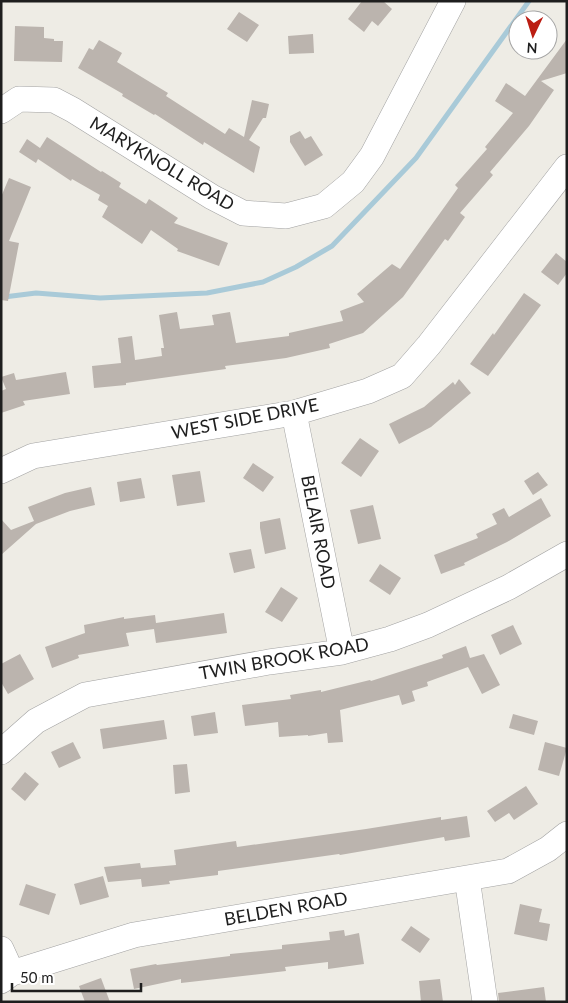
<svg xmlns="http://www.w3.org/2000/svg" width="568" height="1003" font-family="Lato,sans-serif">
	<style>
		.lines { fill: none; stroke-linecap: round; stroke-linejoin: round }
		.stream { stroke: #a9cad8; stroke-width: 5 }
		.building { fill: #bbb4ae }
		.minor-casing { stroke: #a2a2a2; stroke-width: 26 }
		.minor { stroke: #fff; stroke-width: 25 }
		.labels { text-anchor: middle; stroke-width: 5; stroke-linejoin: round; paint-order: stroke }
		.street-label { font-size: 18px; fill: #1e1e1e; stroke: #fff }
	</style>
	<rect width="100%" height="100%" fill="#eeece5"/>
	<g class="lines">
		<path class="stream" d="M4,297l32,-4 64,5 107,-5 56,-11 33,-15 36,-21 84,-88 113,-157"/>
	</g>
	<path class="building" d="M362,1h21l9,8 -14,17 -6,-5 -8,11 -16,-13z
		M239,12l20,13 -12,17 -20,-13z
		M15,26l29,1v11l10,1v2h9l-1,21 -48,-1z
		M313,34l1,19 -25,1 -1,-18z
		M567,39v34l-26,8 13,9 -25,36 -39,46 3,3 -33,38 5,4 -17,24 -3,-2 -42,58 -40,36 -34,11 1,4 -44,10 -61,8 1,3 -100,14v2l-32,3 -2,-22 29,-3 -3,-25 14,-2 3,24 27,-4 -1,-8h3l-5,-33 18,-3 3,17 34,-4 -2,-10 18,-3 6,31 53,-7v-3l54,-12 -3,-10 24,-9 -7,-8 35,-30 8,5 58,-81 -3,-3 32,-36 -2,-2 28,-34 -18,-12 11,-18 19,13z
		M99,40l23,13 -5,9 51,31 -2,3 59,38 4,-6 15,9 8,-37 17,4 -3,14h-3l-14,22 11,7 -6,26 -50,-31 -1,3 -48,-31 -1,1 -32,-19 1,-2 -45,-26 11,-20 4,2z
		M300,131l5,8 6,-3 12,19 -18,11 -15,-24v-6z
		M47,137l54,35 1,-1 19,12 -2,4 27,17 3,-5 29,19 -4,5 54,20 -9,23 -42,-15 1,-2 -27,-19 -9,14 -40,-27 6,-11 -10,-6 2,-5 -28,-16 -1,2 -33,-22 -2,4 -17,-11 8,-13 13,9z
		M9,178l22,9 -22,54 10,2 -11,58 -7,-1v-103z
		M556,253l11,9v11l-9,12 -17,-13z
		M524,293l17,12 -53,71 -18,-12 23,-31 1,2z
		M66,372l4,22 -47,7 2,4 -24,8v-22l5,-2 -5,-12 13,-4 2,7z
		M459,379l12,14 -40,34 -32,17 -10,-20 35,-17 29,-25 2,3z
		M360,438l19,13 -18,26 -20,-14z
		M253,463l21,14 -11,15 -20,-14z
		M200,471l5,31 -28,4 -5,-31z
		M538,472l10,13 -15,10 -9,-14z
		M141,478l4,20 -25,4 -3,-20z
		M91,487l4,18 -25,6 -34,13 -35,31v-36l10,11 23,-9 -6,-14 37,-14z
		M541,498l10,18 -44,26 -43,21 1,2 -24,9 -7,-19 44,-17 -2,-4 21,-10 -5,-10 12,-6 5,9z
		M373,505l8,34 -23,5 -8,-34z
		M280,518l6,31 -21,5 -5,-26v-6z
		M251,549l4,19 -21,5 -5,-20z
		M380,564l21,14 -11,17 -21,-14z
		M281,587l17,11 -16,24 -17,-10z
		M224,613l3,20 -71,10 -2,-14 -28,4 3,13 -51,9 1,3 -27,10 -7,-21 40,-14 -1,-8 40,-8v2l31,-4 1,8z
		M513,625l9,19 -22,11 -9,-20z
		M466,646l4,12 14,-4 16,31 -18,9 -14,-27 -41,15 1,4 -16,5 3,10 -13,4 -3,-10 -59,15 3,32 -15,1 -1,-10 -19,3v-1l-29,2 -1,-15 -33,4 -3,-21 49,-6 -1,-4 31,-5v2l49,-12 1,1 72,-23 -1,-3z
		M20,654l14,25 -26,15 -7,-12v-18z
		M215,712l3,21 -24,3 -3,-20z
		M513,714l25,7 -4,14 -25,-7z
		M164,720l3,19 -64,10 -3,-20z
		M73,742l8,16 -22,10 -8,-16z
		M545,742l22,6 -8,28 -21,-6z
		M187,764l3,28 -15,2 -2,-29z
		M25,772l14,12 -14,17 -14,-12z
		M526,786l12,18 -24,16 -5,-7 -14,9 -8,-11z
		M467,816l3,21 -25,4 -1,-4 -104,18 -1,-1 -121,17v4l-49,6 1,3 -28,3 -1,-8 -33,3 -4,-15 36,-4 1,5 35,-3 -2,-15 62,-9 1,6 129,-18 75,-12v3z
		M103,876l6,21 -29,8 -6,-21z
		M26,884l30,10 -7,21 -30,-10z
		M520,904l22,5 -3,13 11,2 -3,17 -33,-7z
		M411,926l19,13 -10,14 -19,-13z
		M344,930l1,6 14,-3 5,31 -36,5v-7l-43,5 1,4 -105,12v-4l-47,10 -4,-20 26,-5 1,1 73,-9v-2l52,-5v-4l48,-5 -1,-8z
		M101,978l9,24h-25l-6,-16z
		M440,979l3,23h-22l-2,-21z
		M544,987l2,15h-47l-1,-9z"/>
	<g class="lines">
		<g class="minor-casing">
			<path id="minor" d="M1,111l18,-12 35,1 19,10 139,87 31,16 43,3 38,-10 29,-24 19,-26 81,-155
				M294,413l48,239
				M1,471l32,-15 261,-43 74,-22 34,-15 27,-31 138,-178
				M1,752l35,-31 49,-26 184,-33 73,-10 48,-13 38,-14 81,-38 58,-33
				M467,878l18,124
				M1,949l11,24
				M1,981l11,-8 122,-38 374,-64 40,-22 19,-15"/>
		</g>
		<use href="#minor" class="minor"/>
	</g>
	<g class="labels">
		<g class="street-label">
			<text transform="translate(162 164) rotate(31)" y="6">MARYKNOLL ROAD</text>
			<text transform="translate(245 419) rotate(-11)" y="6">WEST SIDE DRIVE</text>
			<text transform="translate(318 532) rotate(79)" y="6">BELAIR ROAD</text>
			<text transform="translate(284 659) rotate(-10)" y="6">TWIN BROOK ROAD</text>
			<text transform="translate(286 909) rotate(-10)" y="6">BELDEN ROAD</text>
		</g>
	</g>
	<rect width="568" height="1003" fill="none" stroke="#1e1e1e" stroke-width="5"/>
	<g transform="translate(533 35) rotate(184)"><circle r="24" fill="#ffffff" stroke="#a5a5a5"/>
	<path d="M0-4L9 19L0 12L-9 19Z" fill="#bb1d12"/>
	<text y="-8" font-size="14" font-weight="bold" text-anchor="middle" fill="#1e1e1e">N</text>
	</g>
	<path d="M12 983v8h129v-8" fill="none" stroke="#1e1e1e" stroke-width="2.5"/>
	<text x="20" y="983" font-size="15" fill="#1e1e1e" stroke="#ffffff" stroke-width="4" paint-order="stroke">50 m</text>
</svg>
